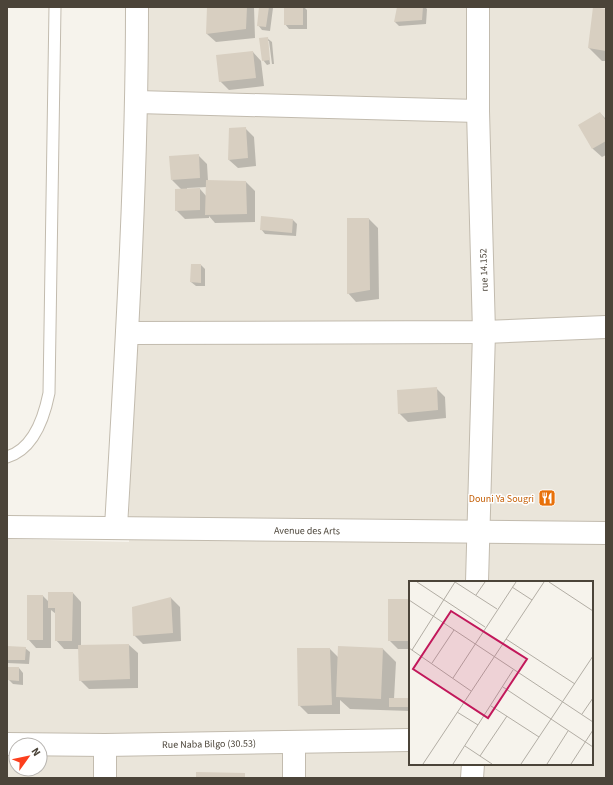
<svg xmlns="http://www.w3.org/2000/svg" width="613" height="785" font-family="'Source Sans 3',sans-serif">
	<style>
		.residential { fill: #eae5da; fill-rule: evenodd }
		.shadow { fill: #0003; fill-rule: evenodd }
		.building { fill: #d8cfc1 }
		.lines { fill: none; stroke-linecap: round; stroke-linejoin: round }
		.service-casing { stroke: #c2bbae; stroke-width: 13 }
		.minor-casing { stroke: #c2bbae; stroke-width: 24 }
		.tertiary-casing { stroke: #c2bbae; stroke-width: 24 }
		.service { stroke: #fff; stroke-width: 11 }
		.minor { stroke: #fff; stroke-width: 22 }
		.tertiary { stroke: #fff; stroke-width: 22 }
		.labels { text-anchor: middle; stroke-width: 3; stroke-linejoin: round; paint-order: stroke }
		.street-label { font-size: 10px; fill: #4b4439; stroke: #fff }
		.food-label { font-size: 10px; fill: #c56008; stroke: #fff; text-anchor: end }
		.inset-road { fill: none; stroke: #b2ada4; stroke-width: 1 }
		.view { fill: #c2185b; fill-opacity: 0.15; stroke: #c2185b; stroke-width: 2 }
		.inset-edge { fill: none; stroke: #4b4439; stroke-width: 2 }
	</style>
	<rect width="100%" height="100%" fill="#f6f3ec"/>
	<path class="residential" d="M132,7h474v771h-599v-239l122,3zM410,582h182v182h-182zM16,745h24v24h-24z"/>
	<path class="shadow" d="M208,7h46l1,31 -39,4 -9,-8z
		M260,7l13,1 -3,23 -8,-1 -4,-5z
		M285,7h19l3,3v19h-18l-4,-5z
		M398,7h27l2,2 -1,15 -27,2 -4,-4z
		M606,10v51h-4l-13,-13z
		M267,38l5,4 2,22h-2l-3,-23h-2l3,23 -3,1 -4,-5z
		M253,52l8,9 3,25 -35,4 -9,-9z
		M600,113l6,6v36l-4,2 -9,-8 -13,-23z
		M245,128l9,9 2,29 -18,2 -9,-8z
		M198,155l9,9 1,17 38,1 9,9v31l-40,1 -6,-7v2l-24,1 -9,-9 6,-20 -10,-10zM207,187v10l-7,-8 -13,1v-2z
		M348,219h21l9,9 1,71 -23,3 -8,-9z
		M293,220l4,4 -1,12 -31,-2 -4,-5z
		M192,265h9l4,4v17h-9l-5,-4z
		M436,388l9,9 1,21 -38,4 -9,-9z
		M73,593l8,9v44l48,-1 9,8v35l-49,1 -9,-9 -1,-31h-15l-8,-9v-26l-5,-4v38h-15l-8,-9 15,-43 6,6z
		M171,598l9,9 1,34 -38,3 -9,-9z
		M410,600v49h-12l-9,-9z
		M7,647l18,1 5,4 -1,12 -22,-1z
		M298,649h32l8,8 45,-8 13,13 -2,37h16v12l-60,-2 -10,-9v14h-32l-9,-9z
		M19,668l4,5v12l-10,-1 -4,-4z"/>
	<path class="building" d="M207,7h40l-1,22 -40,5z
		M259,7h10l-3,20 -9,-1z
		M284,7h19v18h-19z
		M397,7h26l-1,13 -28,2z
		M593,7l13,2v42l-18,-3z
		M268,37l2,23 -8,1 -3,-23z
		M253,51l3,27 -37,4 -3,-27z
		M600,112l6,9v20l-14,8 -14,-24z
		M246,127l2,31 -20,2 1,-32z
		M199,154l1,24 -29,2 -2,-24z
		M206,180l40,1 1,33 -42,1z
		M200,188v22l-25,1v-22z
		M261,216l32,3 -1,14 -32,-3z
		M347,218h22l1,72 -23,4z
		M191,264h10v19l-11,-1z
		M437,387l1,23 -40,4 -1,-24z
		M48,592h25l-1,49h-17v-33h-7z
		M27,595h16v45h-16z
		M171,597l2,36 -40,3 -1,-29z
		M388,599h22v42h-22z
		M129,644l1,35 -51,2 -1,-36z
		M7,646l19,1 -1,13h-18z
		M338,646l45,2 -2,51 -45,-2z
		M297,648h33l2,57 -34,1z
		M8,667h11v14l-11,-1z
		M389,698h21v9h-21z
		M196,772l49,1v5h-49z"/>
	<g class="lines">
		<g class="service-casing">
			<path id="service" d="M7,457c27,-8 37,-39 42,-64l6,-386"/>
		</g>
		<g class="minor-casing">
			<g id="minor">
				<path d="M137,102l341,9"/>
				<path d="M127,333l357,-1 122,-5"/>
				<path d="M116,527c10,-173 21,-347 21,-520"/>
				<path d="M477,582l7,-250 -6,-221v-104"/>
				<path id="s1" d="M7,744l98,1 305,-5"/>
				<path d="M105,778v-33"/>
				<path d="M294,778v-36"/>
				<path d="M472,778l1,-14"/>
			</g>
		</g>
		<g class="tertiary-casing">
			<g id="tertiary">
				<path id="s2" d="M7,527l599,6"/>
			</g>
		</g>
		<use href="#service" class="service"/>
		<use href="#minor" class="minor"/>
		<use href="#tertiary" class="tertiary"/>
	</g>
	<defs>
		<g id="restaurant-square" transform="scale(0.9)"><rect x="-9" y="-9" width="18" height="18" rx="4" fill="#e8710a" stroke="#fff"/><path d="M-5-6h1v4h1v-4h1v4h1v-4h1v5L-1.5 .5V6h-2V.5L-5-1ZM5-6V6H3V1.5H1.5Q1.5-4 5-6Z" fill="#fff"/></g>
	</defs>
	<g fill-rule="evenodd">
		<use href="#restaurant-square" x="547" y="498"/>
	</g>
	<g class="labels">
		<g class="street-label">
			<text transform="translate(483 270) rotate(-92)" y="4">rue 14.152</text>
			<text dy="4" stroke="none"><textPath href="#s2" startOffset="300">Avenue des Arts</textPath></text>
			<text dy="4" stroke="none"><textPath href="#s1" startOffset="202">Rue Naba Bilgo (30.53)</textPath></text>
		</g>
		<g class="food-label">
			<text x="534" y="502">Douni Ya Sougri</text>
		</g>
	</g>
	<g transform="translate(409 581)">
		<rect width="184" height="184" fill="#f6f3ec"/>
		<path class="inset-road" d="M8,1l68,45M46,1l42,27M140,1l44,29M103,6l20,13M67,14l9,-13M0,19l184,122M97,58l69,45M0,67l62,43M3,69l43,-68M23,82l22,-33M44,97l63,-96M94,106l90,60M82,125l48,31M48,131l21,13M173,133l11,-16M56,165l27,18M71,175l27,-40M14,183l121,-182M44,183l60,-94M112,183l72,-108M138,183l21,-33M162,183l22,-34"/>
		<path class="view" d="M42,30l76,48 -39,59 -75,-49z"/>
		<rect width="184" height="184" class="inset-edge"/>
	</g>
	<rect width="613" height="785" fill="none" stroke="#4b4439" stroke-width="16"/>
	<g transform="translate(28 757) rotate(57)"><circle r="19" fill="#ffffff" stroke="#b7b4b0"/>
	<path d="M0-3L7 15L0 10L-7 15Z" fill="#fc3f1d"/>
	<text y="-6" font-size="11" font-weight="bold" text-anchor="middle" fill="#4b4439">N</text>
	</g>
</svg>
